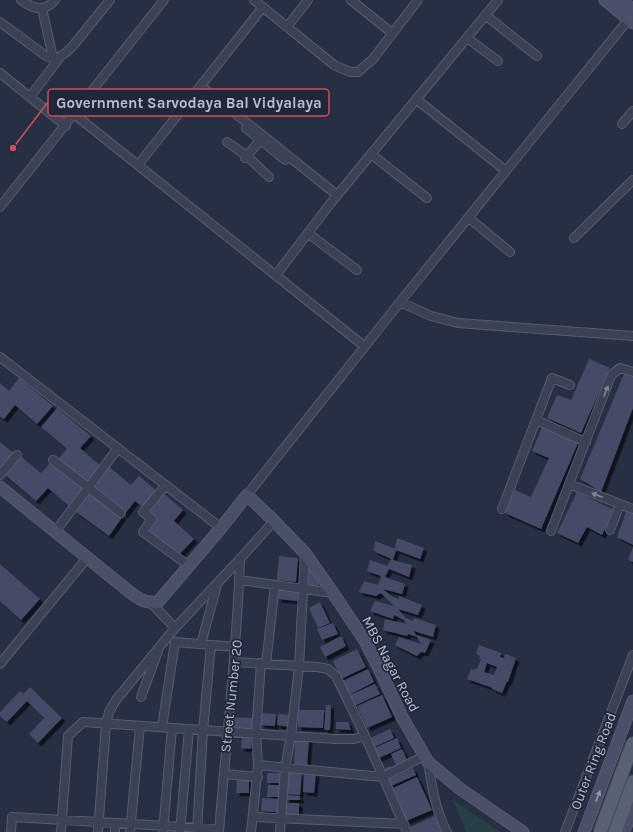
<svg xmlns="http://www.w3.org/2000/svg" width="633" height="832" font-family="Karla,sans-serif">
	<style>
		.green { fill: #293f46 }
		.building { fill: #444c66; fill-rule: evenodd; filter: url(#shadow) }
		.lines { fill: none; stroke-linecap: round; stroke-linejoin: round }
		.street-casing { stroke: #575d6f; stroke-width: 10 }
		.secondary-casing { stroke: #575d6f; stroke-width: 13 }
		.primary-casing { stroke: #454b5e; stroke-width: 15 }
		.street { stroke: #3b4255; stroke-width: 8 }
		.secondary { stroke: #495068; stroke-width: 11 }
		.primary { stroke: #596175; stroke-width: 13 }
		.primary-bridge-casing { stroke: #454b5e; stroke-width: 15; stroke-linecap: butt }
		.primary-bridge { stroke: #596175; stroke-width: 13 }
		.oneway { fill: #808698 }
		.oneway2 { fill: #9298aa }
		.labels { text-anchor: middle; stroke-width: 3.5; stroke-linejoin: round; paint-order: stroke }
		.street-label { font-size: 14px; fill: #b9bece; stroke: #20273a }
		.leader { fill: none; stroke: #cf4e52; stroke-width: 1.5 }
		.callout-dot { fill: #cf4e52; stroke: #20273a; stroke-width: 1.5 }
		.callout { fill: #20273a; stroke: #cf4e52; stroke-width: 1.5 }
		.callout-label { font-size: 15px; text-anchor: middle; font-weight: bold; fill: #b9bece }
	</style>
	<defs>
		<filter id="shadow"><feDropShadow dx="3.5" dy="3.5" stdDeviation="0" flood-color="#0009"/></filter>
	</defs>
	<rect width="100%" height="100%" fill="#272f45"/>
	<path class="green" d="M453,800l47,32h-34z"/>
	<path class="building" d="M589,359l21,9 -29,65 -34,-15 10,-23 14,5z
		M624,374l9,3v31l-32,84 -21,-13z
		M19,378l34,28 -16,18 -22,-19 -11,14 -4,-3v-33l9,8z
		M57,408l34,28 -11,12 23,20 -16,18 -30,-26 10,-11 -26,-22z
		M542,427l36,16 -37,86 -36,-16 10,-23 16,7 18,-39 -17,-7z
		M0,442l16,13 -16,14z
		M19,455l22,18 11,-12 33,28 -15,18 -22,-19 -12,13 -33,-28z
		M108,466l23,19 8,-9 19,16 -14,16 -9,-7 -11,14 -34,-29z
		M90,492l33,24 -14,20 -33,-24z
		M577,492l37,18 -12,25 -15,-8 -9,16 -21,-10z
		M163,493l20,17 -9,11 20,18 -16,17 -29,-26 7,-9 -10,-9z
		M627,509l6,3v33l-16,-8z
		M397,538l27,10 -4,11 -24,-9 -3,10 19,5 -3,12 -20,-8 -4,8 20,7 -3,10 -19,-5 8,7 8,3v-3l23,9 -4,10 -20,-6 8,9 7,3 1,-3 22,7 -3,12 -19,-6 2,4 15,5 -6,13 -4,-1 -4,4 -22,-11 4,-8 22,7 -4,-7 -9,-3 -1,2 -24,-6 2,-11 21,5 -2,-4 -10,-5 -1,4 -23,-8 5,-10 19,5 -13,-13 -5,3 -17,-4 5,-11 14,4 3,-9 -14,-5 3,-11 17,6 4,-7 -17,-8 1,-10 20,8z
		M633,547v15l-5,-2z
		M279,556l19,2 -2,24 -19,-2z
		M0,564l40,35 -19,21 -21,-19z
		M305,569h11l3,18h-15z
		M279,590l20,2 -2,9 -19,-2z
		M320,602l10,21 -12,5 -9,-20z
		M333,623l5,11 -16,6 -5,-11z
		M341,636l5,10 -21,11 -5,-10z
		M479,645l22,8 -1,4 4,1 1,-4 11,4 -8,24 -1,-1 -5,12 -10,-4 1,-1 -26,-9 4,-10 4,1 1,-2 1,1 4,-10h-2l1,-3 -4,-2zM487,663l10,4 -3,8 -10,-3z
		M357,649l9,18 -25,12 -8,-18z
		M368,669l6,13 -25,13 -6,-14z
		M375,684l5,10 -26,12 -4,-11z
		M30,687l32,31 -24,25 -9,-9 15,-16 -17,-17 -20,21 -7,-6v-4l20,-21 3,3z
		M382,695l10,22 -25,11 -10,-22z
		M326,705h5l-1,25h-6z
		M298,710h26l-1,18 -25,-1z
		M262,713l14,1 -1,12 -14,-1z
		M278,714l13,1 -1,12 -13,-2z
		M229,717l27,1 -1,14 -26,-2z
		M336,722h12l3,8 -15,-1z
		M390,729l4,9 -22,10 -4,-9z
		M242,735h10l-1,14 -10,-1z
		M295,738l14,1 -2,28 -13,-1z
		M397,738l4,10 -24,11 -5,-10z
		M402,749l5,11 -11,5 -5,-11z
		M390,766l3,5 -8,3 -2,-4z
		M413,768l3,7 -25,11 -3,-6z
		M287,772l15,1 -2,22 -14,-1z
		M304,772l12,1 -2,20 -11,-1z
		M267,773h13v10h-13z
		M417,777l15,33 -26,11 -15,-32z
		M237,779h12v14h-13z
		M268,785h11v12h-12z
		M286,795l14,1v4h-14z
		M262,798l16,1 -1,13 -16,-1z
		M285,803h14v12h-14z
		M434,816l8,16h-32l-2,-4z"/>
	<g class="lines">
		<g class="street-casing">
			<path id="street" d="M21,0c12,9 23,13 34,0
				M254,0l80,65 16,7h8l15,-13 45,-59
				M351,0l41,33
				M42,8l11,50
				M485,15l52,41
				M0,22l46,34c11,5 18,-1 26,-9l38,-47
				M287,27l21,-27
				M467,38l31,23
				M0,73l66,53
				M201,86l136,109
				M30,97l30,-40
				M416,99l90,72
				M74,114l290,232
				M622,124l11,-13
				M246,128l39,32
				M227,142l20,14 22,21
				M371,154l56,44
				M245,158l18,-21
				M138,165l125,-158
				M0,207l164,-207
				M469,218l41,34
				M309,234l48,36
				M574,238l59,-58
				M276,275l54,-71 168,-204
				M400,302l31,14 27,7 175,13
				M0,357l221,171
				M633,372l-13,-4 -5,4 -4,4 -42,108 64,25
				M536,420l50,22
				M53,460l68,53
				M0,475l17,-20
				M166,485l-23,27 9,7 -9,13 46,34
				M247,495l153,-193 232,-287
				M502,509l50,-131 18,7
				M610,530l10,-26
				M551,531l18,-47
				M55,532l63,-84
				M240,580l93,13
				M151,603l24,25
				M201,644l16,-59
				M235,662l83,5 10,2 8,7 29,60 42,96
				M0,664l87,-106
				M266,664l9,-79
				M141,697l17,-46
				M162,727l13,-85 61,5
				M428,762c4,24 7,48 19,70
				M258,765l-2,-32 5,-70
				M224,774l34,3
				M253,817l151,7
				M11,832l1,-15 207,12
				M61,832l7,-96 15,-14 253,17h18l11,-3
				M98,832l8,-108 3,-12 7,-12 59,-72 65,-69 34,-38
				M115,832v-9
				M130,832l10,-106
				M163,832l9,-104
				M180,832l9,-103
				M197,832l6,-102 8,-85
				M219,832c7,-91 18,-181 21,-273
				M251,832l7,-67 125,12 41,-21
				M280,832l5,-64 6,-32 8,-70 6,-113
				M565,832l68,-177"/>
		</g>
		<g class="secondary-casing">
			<path id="secondary" d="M605,0l28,23
				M621,0l12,10
				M0,487l126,102c10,8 18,15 32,13l63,-74 26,-33 27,26 31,32 28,40 32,48 12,23 25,53 26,45 31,26 64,44
				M584,832l49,-131
				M624,832l9,-25"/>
		</g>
		<g class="primary-casing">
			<path id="primary" d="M615,832l18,-50"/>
		</g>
		<use href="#street" class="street"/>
		<use href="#secondary" class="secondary"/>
		<use href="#primary" class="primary"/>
		<g class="primary-bridge-casing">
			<path id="primary-bridge" d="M600,832l33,-89"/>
		</g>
		<use href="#primary-bridge" class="primary-bridge"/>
	</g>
	<defs><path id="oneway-solid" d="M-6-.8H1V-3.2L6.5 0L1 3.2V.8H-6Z"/></defs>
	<g class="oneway">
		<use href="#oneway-solid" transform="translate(606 391) rotate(-69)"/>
		<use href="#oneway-solid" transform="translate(597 495) rotate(-159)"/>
	</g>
	<use class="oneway2" href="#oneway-solid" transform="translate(598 796) rotate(-69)"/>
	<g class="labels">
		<g class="street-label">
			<text transform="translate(391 664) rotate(62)" y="5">MBS Nagar Road</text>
			<text transform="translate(231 696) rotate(-84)" y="5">Street Number 20</text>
			<text transform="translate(593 761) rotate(-69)" y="5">Outer Ring Road</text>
		</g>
	</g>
	<path class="leader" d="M13 148L48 102"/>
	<circle class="callout-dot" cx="13" cy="148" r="4"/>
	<rect class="callout" x="48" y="89" width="281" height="27" rx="4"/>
	<g class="callout-label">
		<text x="189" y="108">Government Sarvodaya Bal Vidyalaya</text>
	</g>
</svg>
